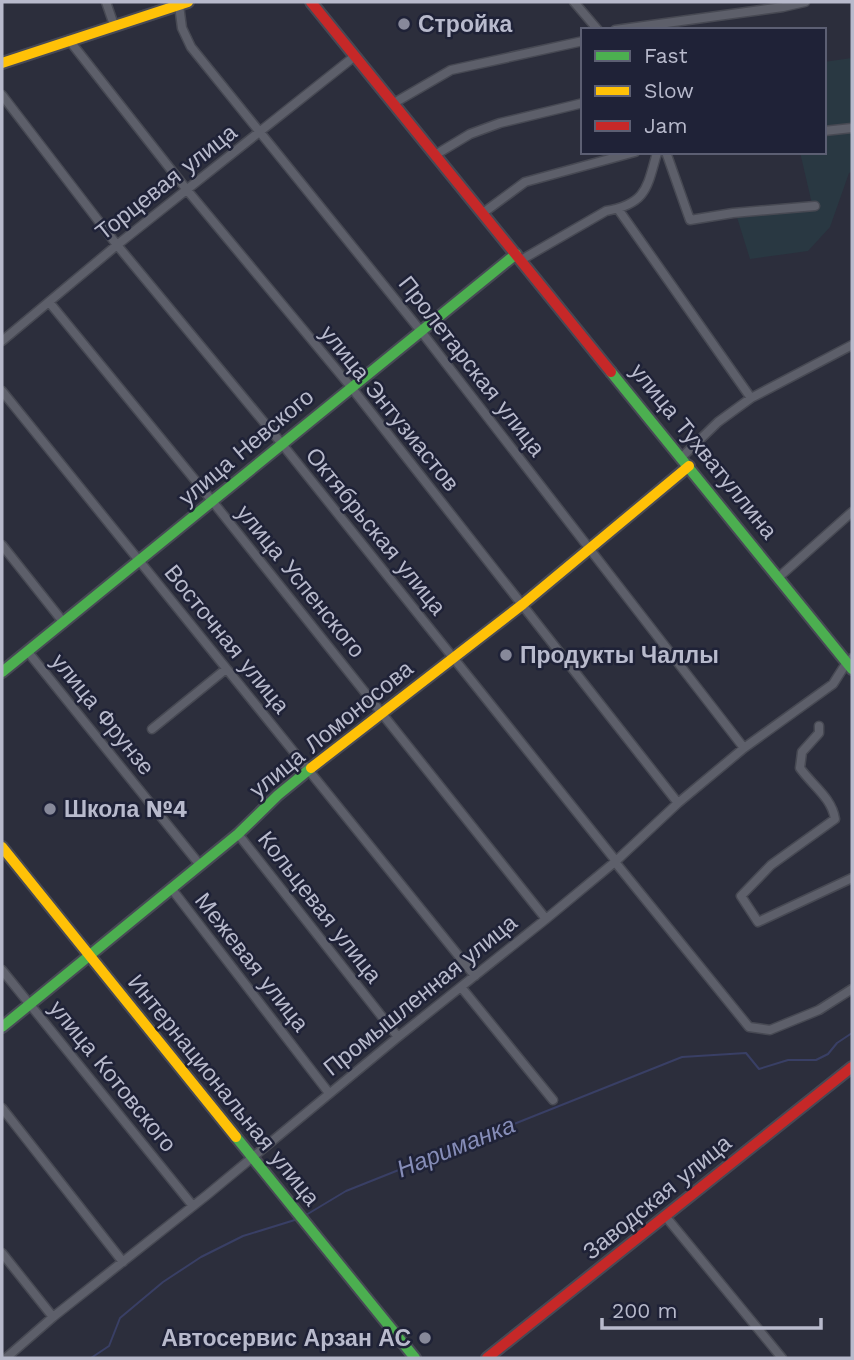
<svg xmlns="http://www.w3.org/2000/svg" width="854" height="1360" font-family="'Work Sans',sans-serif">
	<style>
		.green { fill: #293842 }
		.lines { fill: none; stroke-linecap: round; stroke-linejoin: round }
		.stream { stroke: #393f65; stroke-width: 2 }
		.street-casing { stroke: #474953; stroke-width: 11 }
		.fast-casing { stroke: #474955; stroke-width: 14 }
		.slow-casing { stroke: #474955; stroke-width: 14 }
		.jam-casing { stroke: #474955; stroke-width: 14 }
		.street { stroke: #5d5f6a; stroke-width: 8 }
		.fast { stroke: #4caf50; stroke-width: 10 }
		.slow { stroke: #ffc107; stroke-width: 10 }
		.jam { stroke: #c62828; stroke-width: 10 }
		.poi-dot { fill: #87899a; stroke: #1f2237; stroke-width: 2.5 }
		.labels { text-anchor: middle; stroke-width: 5; stroke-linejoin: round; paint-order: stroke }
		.poi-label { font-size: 23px; font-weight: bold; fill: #b8bacc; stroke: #1f2237; text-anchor: start }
		.street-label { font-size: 23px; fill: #b8bacc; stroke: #1f2237 }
		.water-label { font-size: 24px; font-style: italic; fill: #868db8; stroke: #1f2237 }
	</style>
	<rect width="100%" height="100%" fill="#2c2e3c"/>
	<path class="green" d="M852,58v114l-3,1 -19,54 -22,24 -58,8 -14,-45 76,-10 -12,-52h24v-90z"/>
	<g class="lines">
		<path class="stream" d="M306,1215l40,-24 336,-134 64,-4 13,16 29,-9h28l12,-6 9,-11 15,-10
			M91,1358l18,-12 11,-28 43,-36 38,-25 42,-21 55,-17"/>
		<g class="street-casing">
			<path id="street" d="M106,2l8,23
				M574,2l24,28
				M179,5l3,23 9,19 229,283 324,418
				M615,30l168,-23 22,-5
				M69,40l118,150 164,197 327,416
				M2,95l115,150 165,199 334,417
				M394,103l57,-33 132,-29
				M824,131l28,-3
				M666,152l24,68 43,-7 82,-7
				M435,155l35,-21 30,-11 83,-20
				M618,209l133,189
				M483,213l42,-31 110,-30
				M521,260l85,-49c41,-7 41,-24 51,-58
				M49,302l164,200 333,417
				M2,341l115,-96 238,-189
				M2,391l473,585
				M682,457l36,-35 33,-24 101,-53
				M2,545l62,78
				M779,577l73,-65
				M28,652l172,213
				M819,726v7l-17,19 -2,16c12,17 32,30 35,51l-64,46 -30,31 17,26 94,-44
				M152,729l74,-60
				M238,834l160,203
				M615,862l134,165 21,3 49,-20 33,-21
				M171,888l158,205
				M2,970l191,236
				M461,987l92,113
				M2,1108l121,154
				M666,1217l116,141
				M2,1253l51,64
				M6,1358l47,-41 154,-122 191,-158 148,-118 70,-58 62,-58 66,-55 89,-64 14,-22 5,-4"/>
		</g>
		<g class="fast-casing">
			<path id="fast" d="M611,372l241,297
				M2,672l514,-418
				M2,1027l236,-193 40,-39 33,-27
				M236,1137l179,221"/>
		</g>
		<g class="slow-casing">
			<path id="slow" d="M2,63l186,-61
				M311,768l212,-164 166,-138
				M2,847l234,290"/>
		</g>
		<g class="jam-casing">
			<path id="jam" d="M311,2l300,370
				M487,1358l365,-291"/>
		</g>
		<use href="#street" class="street"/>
		<use href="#fast" class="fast"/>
		<use href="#slow" class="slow"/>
		<use href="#jam" class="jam"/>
	</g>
	<g class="poi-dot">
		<circle cx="404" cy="24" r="7"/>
		<circle cx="506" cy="655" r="7"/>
		<circle cx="50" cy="809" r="7"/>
		<circle cx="425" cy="1338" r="7"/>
	</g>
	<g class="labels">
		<g class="poi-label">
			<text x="418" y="32">Стройка</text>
			<text x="520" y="663">Продукты Чаллы</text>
			<text x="64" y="817">Школа №4</text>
			<text x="411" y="1346" text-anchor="end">Автосервис Арзан АС</text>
		</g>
		<g class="street-label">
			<text transform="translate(166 182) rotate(-38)" y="8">Торцевая улица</text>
			<text transform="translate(472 366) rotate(52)" y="8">Пролетарская улица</text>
			<text transform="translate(390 408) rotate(51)" y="8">улица Энтузиастов</text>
			<text transform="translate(246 447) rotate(-40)" y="8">улица Невского</text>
			<text transform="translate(704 451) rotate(51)" y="8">улица Тухватуллина</text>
			<text transform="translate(376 531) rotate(51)" y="8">Октябрьская улица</text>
			<text transform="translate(301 581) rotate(51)" y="8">улица Успенского</text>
			<text transform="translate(227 639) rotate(51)" y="8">Восточная улица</text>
			<text transform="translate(103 714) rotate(51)" y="8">улица Фрунзе</text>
			<text transform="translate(331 729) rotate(-39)" y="8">улица Ломоносова</text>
			<text transform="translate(320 907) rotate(52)" y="8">Кольцевая улица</text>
			<text transform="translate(252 962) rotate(52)" y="8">Межевая улица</text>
			<text transform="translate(420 995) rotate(-39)" y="8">Промышленная улица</text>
			<text transform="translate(113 1076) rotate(51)" y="8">улица Котовского</text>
			<text transform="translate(224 1090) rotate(51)" y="8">Интернациональная улица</text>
			<text transform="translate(657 1197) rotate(-39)" y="8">Заводская улица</text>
		</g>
		<g class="water-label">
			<text transform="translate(456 1147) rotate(-22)" y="8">Нариманка</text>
		</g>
	</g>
	<rect width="854" height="1360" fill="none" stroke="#b8bacc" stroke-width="7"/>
	<rect x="581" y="28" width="245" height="126" fill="#1f2237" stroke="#5c5f73" stroke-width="2"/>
	<rect x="595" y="51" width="35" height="10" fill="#4caf50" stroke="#5c5f73" stroke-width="2"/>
	<text x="644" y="63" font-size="21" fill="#b8bacc">Fast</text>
	<rect x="595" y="86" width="35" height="10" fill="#ffc107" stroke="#5c5f73" stroke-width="2"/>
	<text x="644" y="98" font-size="21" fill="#b8bacc">Slow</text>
	<rect x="595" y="121" width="35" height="10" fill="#c62828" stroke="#5c5f73" stroke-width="2"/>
	<text x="644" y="133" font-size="21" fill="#b8bacc">Jam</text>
	<path d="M602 1318v10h219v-10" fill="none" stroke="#b8bacc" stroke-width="3.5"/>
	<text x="612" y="1318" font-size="21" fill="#b8bacc" stroke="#1f2237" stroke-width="5" paint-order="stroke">200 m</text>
</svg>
